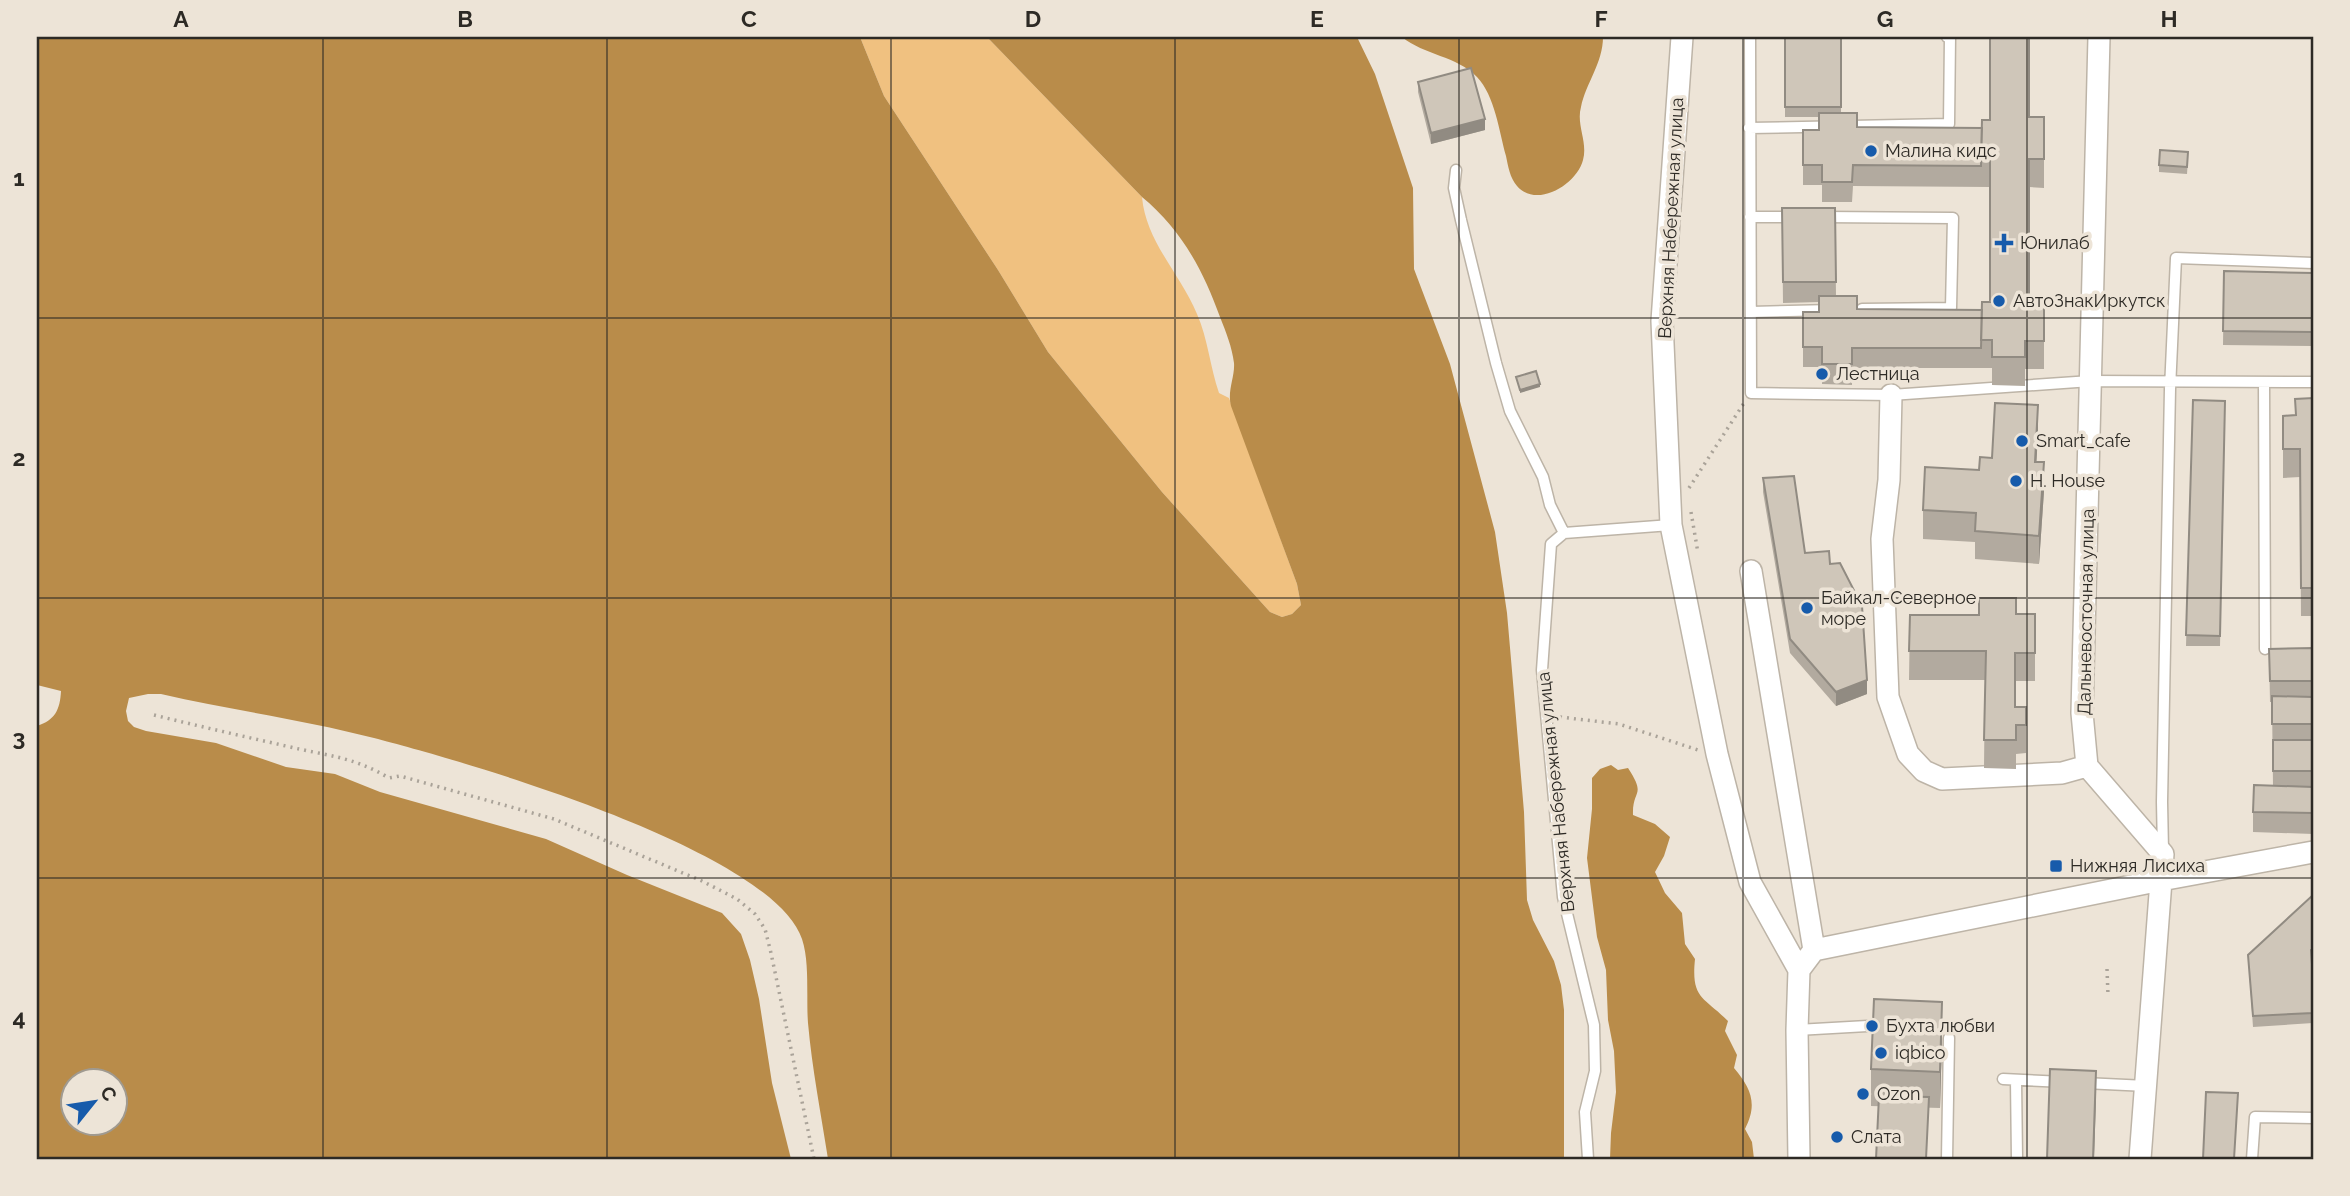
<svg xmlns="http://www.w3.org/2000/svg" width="2350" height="1196" font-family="Raleway,sans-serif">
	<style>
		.green { fill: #f0c180 }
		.water { fill: #b98c4a; fill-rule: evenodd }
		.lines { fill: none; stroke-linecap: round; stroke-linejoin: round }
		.lane-casing { stroke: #bdb4a7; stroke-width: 13 }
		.street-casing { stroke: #bdb4a7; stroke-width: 24 }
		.path { stroke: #aaa399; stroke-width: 3.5; stroke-dasharray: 2 5; stroke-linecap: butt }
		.lane { stroke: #fff; stroke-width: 10 }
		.street { stroke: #fff; stroke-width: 21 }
		.wall { fill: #b2aa9f }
		.shaded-wall { fill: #918b82 }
		.building { fill: #cfc6b9; stroke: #918b82; stroke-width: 2 }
		.grid { fill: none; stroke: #2d2a25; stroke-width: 2; stroke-opacity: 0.55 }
		.poi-dot { fill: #175bab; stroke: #ede4d7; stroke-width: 2.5 }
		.labels { text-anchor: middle; stroke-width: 7; stroke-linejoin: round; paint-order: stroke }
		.poi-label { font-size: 18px; fill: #2d2a25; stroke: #ede4d7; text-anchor: start }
		.street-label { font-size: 18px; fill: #2d2a25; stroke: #ede4d7 }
		.neatline { fill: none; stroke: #2d2a25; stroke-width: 2.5 }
		.grid-label { font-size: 23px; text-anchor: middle; font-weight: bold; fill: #2d2a25 }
	</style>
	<rect width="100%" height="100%" fill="#ede4d7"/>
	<path class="green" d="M860,37h127l155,160c4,45 38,76 55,117 11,25 13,53 22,79l10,5 68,186 4,21 -9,9 -10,3 -12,-5 -108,-120 -114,-140 -50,-82 -114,-174z"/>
	<path class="water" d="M37,37h823l24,59 114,174 50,82 114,140 108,120 12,5 10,-3 9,-9 -4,-21 -66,-178c-4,-15 4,-29 3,-43 -2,-16 -8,-31 -14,-46 -17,-47 -39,-88 -78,-120l-155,-160h370l18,37 38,114 1,81 36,95 45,168 12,81 7,81 10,118 3,88 6,20 21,41 7,24 3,25v149h-736c-7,-45 -16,-91 -20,-136 -2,-26 2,-60 -6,-84 -31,-90 -339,-178 -428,-201 -69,-18 -143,-28 -213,-44h-13l-19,4 -3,13 2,10 6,6 12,4 70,12 70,24 49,7 45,18 166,47 81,36 95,38 19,21 9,26 9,39 13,84 19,76h-754v-433c18,-6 23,-16 24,-35l-24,-6zM74,1080h42v42h-42z
		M1402,37h201c0,26 -17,46 -22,70 -5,18 7,35 2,53 -6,24 -46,49 -66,26 -7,-8 -9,-20 -11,-30 -7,-25 -11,-60 -29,-79 -20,-21 -53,-22 -75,-40z
		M1611,765l7,5 10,-2c19,29 4,21 5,47l22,9 15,13 -6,19 -9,16 10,21 17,20 3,31 10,15c-4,40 8,37 33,62l-3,10 12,24 -3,13c17,20 24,36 11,61l7,13 2,17h-144l1,-26 5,-41 -2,-41 -6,-31 -2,-50 -9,-33 -10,-79 5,-49v-31l8,-9z"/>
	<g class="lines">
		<g class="lane-casing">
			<path id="lane" d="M1750,37l1,356 140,2 200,-14 222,1
				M1749,128l200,-4 1,-87h-3
				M1456,170l-2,18 7,32 35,143 14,48 33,66 7,28 14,28
				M1750,217h46
				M1823,217l130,1 -2,90 -89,1
				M1751,312l81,-2
				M2264,382l1,267
				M2163,851l-1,-49 8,-413 6,-131 137,5
				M1797,1030l88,-5
				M2003,1079l61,3
				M2016,1080l1,79
				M2084,1083l63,3
				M1588,1159l-3,-47 10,-41 -1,-46 -31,-128 -21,-227 9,-126 13,-11 107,-8
				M1947,1159l2,-121
				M2252,1159l3,-42 58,1"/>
		</g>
		<g class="street-casing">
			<path id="street" d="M1682,37l-20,284 9,204 46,229 33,128 49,88 -2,60 2,129
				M2099,37l-17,676 5,53 76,88 -23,305
				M1891,395l-2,85 -7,59 6,158 20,57 16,17 18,8 120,-6 25,-7
				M1751,571l63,379
				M1799,970l15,-20 347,-70 152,-28"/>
		</g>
		<path class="path" d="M1689,488l55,-85
			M1691,512l7,41
			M37,712h2
			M154,715c44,11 88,21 132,31 41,10 66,10 103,32l11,-2 154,43 148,62 35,18 18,15 10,15 6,24 43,206
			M1560,717l59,7 79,26
			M2107,969l1,26"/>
		<use href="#lane" class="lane"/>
		<use href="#street" class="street"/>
	</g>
	<path class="wall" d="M1785,37h56v76l16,14 125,1 8,-8 54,-3v71l-15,-1v112h15v70h-19v17l-33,-1v-17h-140v17l-30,-1v-17h-19v-55h16v-10l-36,1 -1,-95h53l1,88 21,13 125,1 8,-8v-115l-137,-1 -1,16h-30v-17h-19v-55h16v-13h-34z
		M1418,82l67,48 -54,14 -13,-52z
		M2188,159l-1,15 -28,-2v-7z
		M2224,271l89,2v73l-90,-1z
		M2313,398v218h-12l-1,-139 -17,1v-62l12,-1z
		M2193,400l32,1 -5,245h-34z
		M2038,433l-2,29 8,29 -5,73 -64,-5v-17l-52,-3v-29l56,-40 13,-12z
		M1763,478l42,75 25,11 37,130 -31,12 -46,-53 -27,-161z
		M2035,614v67h-20v26h11v46l-10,1v15l-32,-1 1,-88h-76l1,-65z
		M2313,648v186l-60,-2v-20l20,-26 -1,-84h-2l-1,-53z
		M2313,895v64l-1,1 1,63 -60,4 -5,-72z
		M1942,1038l-2,70 -69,-2v-37z"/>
	<path class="shaded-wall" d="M1485,119v11l-54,14v-11z
		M1540,384v3l-20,6v-3z
		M2038,405v28l-3,57v-28z
		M2044,462v29l-5,73v-28z
		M1867,680v14l-31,12v-14z
		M1942,1002v36l-2,70v-36z
		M2096,1071v28l-2,60h-1z"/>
	<path class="building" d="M1785,37h56v70h-56z
		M1990,37h39v80h15v42h-15v140h15v42h-19v16h-33v-17h-11l1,-38h8v-144h-9l1,-38h8z
		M1471,68l14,51 -54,14 -13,-51z
		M1819,113h38v14l125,1 -1,38 -128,-1 -1,17h-30v-17h-19v-35h16z
		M2160,150l28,2 -1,15 -28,-2z
		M1782,208h53l1,74h-53z
		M2224,271l89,2v59l-90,-1z
		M1819,296h38v13l125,1 -1,38h-129v16h-30v-17h-19v-35h16z
		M1536,371l4,13 -20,6 -4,-13z
		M2313,398v190h-12l-1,-139h-17v-33l13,-1 -1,-16z
		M2193,400l32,1 -5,235 -34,-1z
		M1995,403l43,2 -3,57h9l-5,74 -64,-5 1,-18 -53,-3 2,-43 54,3 1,-13 12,1z
		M1794,476l11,77 24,-2 1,13 10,-1 22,43 5,74 -31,12 -46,-53 -27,-161z
		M1979,598h37v16h19v39h-20v54h11v18h-10v15h-32l2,-89h-77l1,-36h69z
		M2313,648v33h-43l-1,-32z
		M2272,696l41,1v27h-41z
		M2273,740h40v31h-40z
		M2254,785l59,2v26l-60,-1z
		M2313,895v54l-2,1 2,28v35l-60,3 -5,-61z
		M1874,999l68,3 -2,70 -69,-3z
		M2050,1069l46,2 -3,88h-46z
		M2206,1092l32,1 -4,66h-31z
		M1879,1096l50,1 -3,62h-50z"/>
	<path class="grid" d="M323,37v1122M607,37v1122M891,37v1122M1175,37v1122M1459,37v1122M1743,37v1122M2027,37v1122M37,318h2276M37,598h2276M37,878h2276"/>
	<g class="poi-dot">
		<circle cx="1871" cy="151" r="7"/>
		<path d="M2000.5 232.5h7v7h7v7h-7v7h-7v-7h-7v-7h7z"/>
		<circle cx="1999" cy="301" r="7"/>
		<circle cx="1822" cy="374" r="7"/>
		<circle cx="2022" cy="441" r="7"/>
		<circle cx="2016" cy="481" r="7"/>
		<circle cx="1807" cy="608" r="7"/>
		<rect x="2049" y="859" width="14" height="14" rx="3.5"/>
		<circle cx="1872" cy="1026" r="7"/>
		<circle cx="1881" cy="1053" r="7"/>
		<circle cx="1863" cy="1094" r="7"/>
		<circle cx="1837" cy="1137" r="7"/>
	</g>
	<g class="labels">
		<g class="poi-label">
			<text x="1885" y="157">Малина кидс</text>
			<text x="2020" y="249">Юнилаб</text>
			<text x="2013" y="307">АвтоЗнакИркутск</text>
			<text x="1836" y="380">Лестница</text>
			<text x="2036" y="447">Smart_cafe</text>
			<text x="2030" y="487">H. House</text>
			<text x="1821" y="604">Байкал-Северное<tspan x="1821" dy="21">море</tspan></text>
			<text x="2070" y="872">Нижняя Лисиха</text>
			<text x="1886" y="1032">Бухта любви</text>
			<text x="1895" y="1059">iqbico</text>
			<text x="1877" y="1100">Ozon</text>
			<text x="1851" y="1143">Слата</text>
		</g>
		<g class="street-label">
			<text transform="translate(1671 218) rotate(-87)" y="6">Верхняя Набережная улица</text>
			<text transform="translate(2086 612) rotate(-89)" y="6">Дальневосточная улица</text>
			<text transform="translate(1556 792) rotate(-96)" y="6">Верхняя Набережная улица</text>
		</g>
	</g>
	<rect width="2350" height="1196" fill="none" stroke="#ede4d7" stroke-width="77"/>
	<g transform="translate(94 1102) rotate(60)"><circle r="33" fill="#ede4d7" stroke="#a09a90" stroke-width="2"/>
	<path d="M0-5L12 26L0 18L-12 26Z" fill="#175bab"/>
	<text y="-10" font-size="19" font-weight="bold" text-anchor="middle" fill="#2d2a25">С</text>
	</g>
	<rect x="38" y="38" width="2274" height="1120" class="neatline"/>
	<g class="grid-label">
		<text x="181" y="27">A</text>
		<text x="465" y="27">B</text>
		<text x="749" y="27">C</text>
		<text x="1033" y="27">D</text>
		<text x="1317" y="27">E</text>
		<text x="1601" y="27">F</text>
		<text x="1885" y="27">G</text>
		<text x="2169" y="27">H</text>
		<text x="19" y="186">1</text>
		<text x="19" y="466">2</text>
		<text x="19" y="746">3</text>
		<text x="19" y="1026">4</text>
	</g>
</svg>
